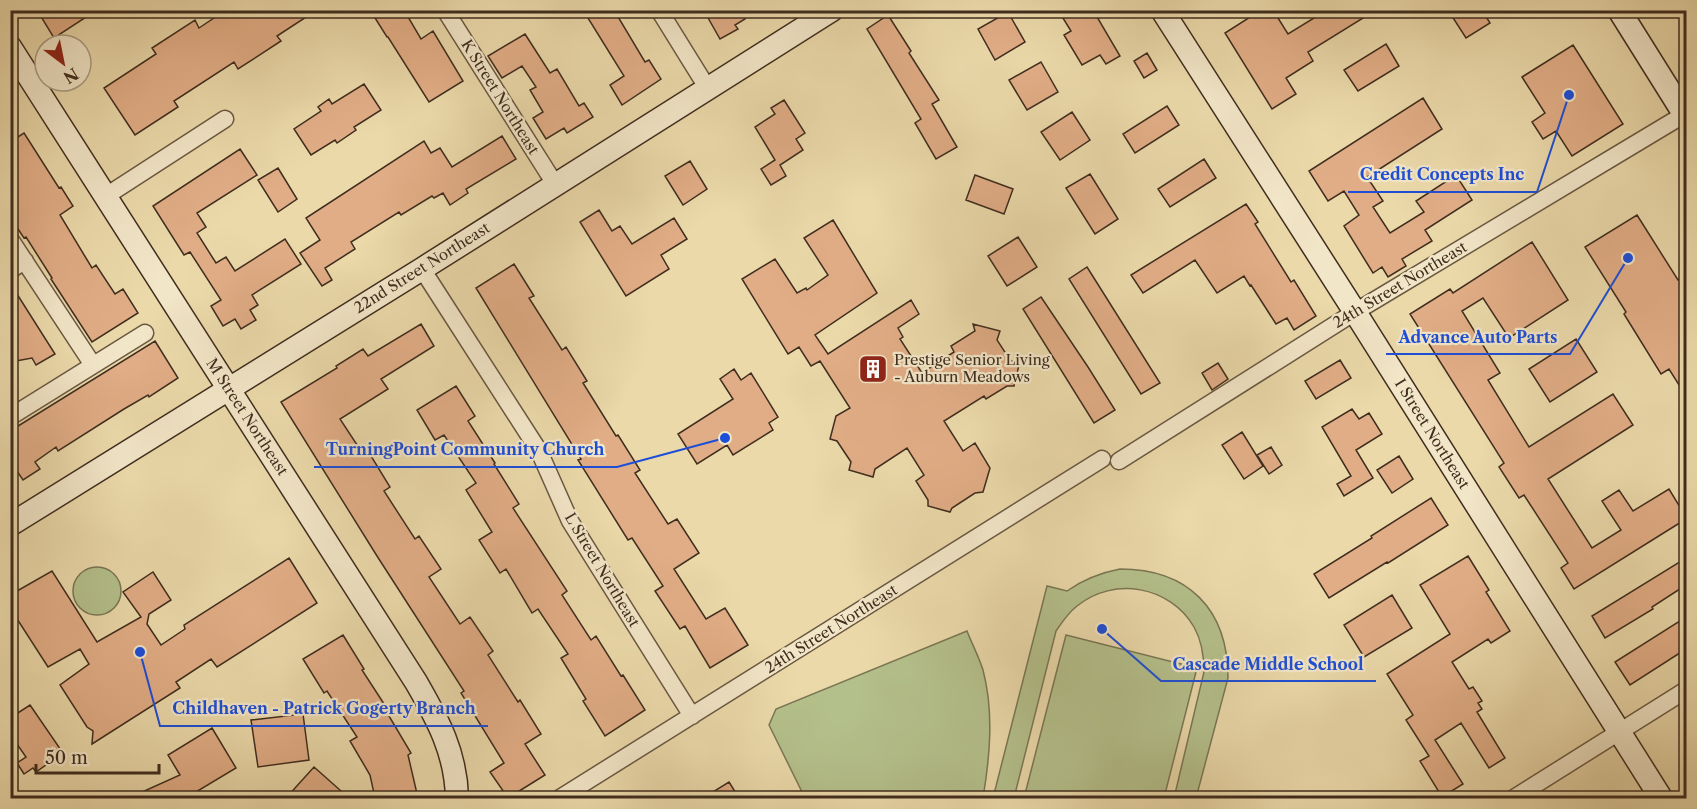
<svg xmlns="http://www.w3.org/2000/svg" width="1697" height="809" font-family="'Libre Caslon Text',serif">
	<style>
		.green { fill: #b4c08b; stroke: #7a7654; stroke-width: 1.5 }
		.building { fill: #e1ad86; stroke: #3f2d1e; stroke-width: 1.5 }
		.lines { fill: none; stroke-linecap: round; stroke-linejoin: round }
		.street-casing { stroke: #6a5841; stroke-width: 19 }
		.secondary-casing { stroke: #3f2d1e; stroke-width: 25 }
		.street { stroke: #f2e6c8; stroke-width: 16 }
		.secondary { stroke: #f2e6c8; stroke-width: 22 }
		.labels { text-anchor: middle; stroke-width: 4.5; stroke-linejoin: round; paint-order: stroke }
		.street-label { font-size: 15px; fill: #3f2d1e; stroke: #f2e6c8 }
		.poi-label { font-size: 15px; fill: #3f2d1e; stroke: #f2e6c8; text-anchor: start }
		.leader { fill: none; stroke: #1d4ed8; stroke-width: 2 }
		.callout-dot { fill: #1d4ed8; stroke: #f2e6c8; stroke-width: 2 }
		.callout-label { font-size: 16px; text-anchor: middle; font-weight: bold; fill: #1d4ed8; stroke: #f2e6c8; stroke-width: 4.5; stroke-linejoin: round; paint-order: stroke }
	</style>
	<rect width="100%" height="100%" fill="#ebd9aa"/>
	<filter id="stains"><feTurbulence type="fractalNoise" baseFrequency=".00333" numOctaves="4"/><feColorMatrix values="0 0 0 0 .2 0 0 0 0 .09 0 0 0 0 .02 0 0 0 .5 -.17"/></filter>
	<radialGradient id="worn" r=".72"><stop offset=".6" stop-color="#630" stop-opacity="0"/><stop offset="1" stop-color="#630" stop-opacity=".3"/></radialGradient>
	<path class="green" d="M73 591a24 24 0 1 1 48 0a24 24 0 1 1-48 0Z
		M1120,569c68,0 108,40 108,109l-32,120h-22l30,-126c0,-16 -2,-31 -10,-45 -24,-41 -80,-51 -117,-21 -9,7 -15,16 -21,25l-42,167h-21l54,-212 20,5c17,-12 32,-18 53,-22z
		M967,631c5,13 12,26 16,39 11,42 7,86 0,128h-178l-36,-73 7,-16z
		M1066,635l131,33 -33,130h-140z"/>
	<path class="building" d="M37,10h60l-43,28z
		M226,10h91l-40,26 4,5 -43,28 -4,-7 -60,39 4,6 -43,28 -31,-47 52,-34 -4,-6 43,-28 4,8z
		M370,10h34l17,29 12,-8 30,50 -34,21 -41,-65h-1z
		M583,10h31l31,52 4,-2 12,19 -39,26 -12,-20 14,-9z
		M717,10h23l5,9 -10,6 3,4 -18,10 -13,-23z
		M1058,10h35l27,46 -14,8 -6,-9 -18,10 -18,-30 7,-4z
		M1261,10h12l15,24 39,-24h49l-68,42 5,9 -27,17 10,16 -24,15 -47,-76z
		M1448,10h34l8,13 -24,15z
		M1008,12l17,30 -30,18 -17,-31z
		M888,15l23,36 -2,2 30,47 -7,4 25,43 -21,12 -21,-36 6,-4 -54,-90z
		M525,34l25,39 7,-4 22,37 5,-3 9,14 -26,16 -3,-5 -18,11 -13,-21 10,-6 -13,-22 6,-3 -14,-21 -20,12 -14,-22z
		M1386,44l13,22 -41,25 -14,-21z
		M1573,45l50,79 -51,32 -16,-25 -13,8 -11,-17 13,-9 -23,-36z
		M1147,53l10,17 -13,8 -10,-17z
		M1041,62l17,30 -31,18 -18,-30z
		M364,84l17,26 -27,17 2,3 -19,13 -2,-3 -24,15 -17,-26 27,-18 -3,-4 11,-8 3,5z
		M1423,98l19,31 -75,48 16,24 -10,6 17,26 34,-21 -8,-11 40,-26 16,25 -47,30 7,11 -30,18 4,7 -18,11 -6,-10 -9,6 -29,-47 15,-11 -15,-24 -16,10 -19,-30z
		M784,100l21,33 -9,6 7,11 -23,15 6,11 -15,9 -10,-16 14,-9 -20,-33 20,-13 -4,-6z
		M1167,106l12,19 -44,28 -12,-19z
		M1072,112l18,28 -30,20 -19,-28z
		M24,133l35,55 2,-1 12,19 -13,9 32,53 4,-3 19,29 8,-5 15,24 -46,29 -41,-63 1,-1 -26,-41 -2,1 -14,-21v-75z
		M502,136l14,23 -50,30 2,4 -18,12 -7,-12 -9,5 -2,-2 -31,19 -2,-3 -48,30 4,7 -30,19 7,12 -10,6 -22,-33 20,-13 -14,-22 118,-77 7,12 9,-5 12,19z
		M240,149l17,26 -60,38 9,14 -9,6 19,30 10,-6 9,14 50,-32 16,25 -49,31 6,10 -8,5 6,10 -15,9 -6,-10 -12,7 -12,-20 10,-6 -31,-48 -6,3 -31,-49z
		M1204,159l12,19 -46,29 -12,-18z
		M690,161l17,28 -24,16 -18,-29z
		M278,168l19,31 -19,13 -20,-32z
		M1090,174l28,45 -23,15 -29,-46z
		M975,175l38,14 -9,25 -38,-14z
		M1246,204l12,18 -3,2 36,58 3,-2 22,36 -22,14 -7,-12 -11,6 -25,-39 -1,1 -6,-10 -27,17 -22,-33 -52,33 -12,-18z
		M599,210l13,21 8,-5 12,18 42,-26 13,21 -26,16 8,14 -43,27 -46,-74z
		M1637,215l41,65 8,-5v121l-17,-27 -8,5 -37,-60 2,-2 -41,-65z
		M833,220l44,73 -62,42 13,19 83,-54 8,14 -21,14 5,9 -3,2 22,34 32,-21 -3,-6 24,-15 -2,-7 27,7 -3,9 13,20 9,5 -5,21h-7l-21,13 -2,-3 -40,25 19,30 12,-8 15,25 -7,24 -8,1 -23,15 -2,4 -22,-6v-6l-12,-19 8,-6 -17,-27 -32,21 -2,8 -24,-7 2,-8 -14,-21 -7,-2 6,-23 14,-8 -30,-47 -9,5 -12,-19 -11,7 -46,-75 33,-20 22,34 9,-5 1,2 21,-15 -24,-37z
		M1018,237l19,30 -30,19 -19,-30z
		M1532,242l36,58 -59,38 -26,-40 -21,13 38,62 -12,7 41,67 84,-53 20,31 -85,54 44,69 29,-18 -19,-29 17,-11 14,21 36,-22 17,28v2l-112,70 -13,-21 7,-5 -44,-68 -5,3 -20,-31 5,-4 -94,-149 40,-25 3,4z
		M514,264l20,32 -5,2 33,52 4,-3 21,34 -4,2 33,53 2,-1 22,35 -5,3 33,51 9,-5 22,34 -25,16 32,50 19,-11 23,37 -38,23 -25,-42 -5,3 -25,-38 8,-5 -31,-48 -4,2 -50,-80 3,-1 -105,-171z
		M1087,267l73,116 -19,11 -72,-115z
		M10,283l45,71 -19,11 -4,-7 -22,4z
		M1041,297l47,70 27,43 -21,13 -71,-114z
		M421,324l13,22 -53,33 7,10 -48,30 23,35 5,-3 22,36 -6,4 31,48 4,-3 22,33 -12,8 31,47 10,-7 23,34 -5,4 30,47 2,-2 21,34 -16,10 20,31 -37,23 -18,-26 14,-9 -43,-70 3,-2 -87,-135 -96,-154 56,-34 -1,-2 27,-17 5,7z
		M1576,339l21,33 -47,30 -21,-33z
		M155,341l23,37 -29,19 -1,-2 -24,14 -66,42 -2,-4 -21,15 5,7 -17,11 -6,-9 -7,5v-45z
		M1340,360l11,18 -35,21 -11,-18z
		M1218,363l10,16 -16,11 -10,-17z
		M734,369l7,11 10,-7 27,44 -9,6 4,7 -40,25 -6,-10 -30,19 -19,-30 55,-35 -13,-20z
		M456,386l19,30 -7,5 27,42 -1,1 25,40 -6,4 54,83 -5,4 29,45 5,-4 25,40 2,-1 22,35 -40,26 -22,-35 3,-2 -25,-41 7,-4 -30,-45 -6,4 -26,-44 -6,4 -21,-33 13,-8 -26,-42 10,-7 -32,-48 -9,5 -18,-30z
		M1352,409l7,10 10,-6 13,21 -26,16 17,28 -29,18 -7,-12 14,-8 -29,-49z
		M1242,432l21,34 -19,13 -22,-34z
		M1271,447l11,18 -13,9 -12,-19z
		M1399,456l14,23 -21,14 -15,-23z
		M1431,498l17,27 -60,38 -1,-1 -58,36 -15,-24 58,-36 -1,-2z
		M1468,556l21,34 -3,2 24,39 -19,12 -3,-4 -36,23 17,27 4,-2 9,14 -4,2 4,6 -5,3 28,46 -16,10 -28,-45 -26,17 28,44 -21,13 -22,-36 9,-5 -23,-36 7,-5 -26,-41 63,-40 -30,-49z
		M289,558l28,45 -100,64 -6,-8 -35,23 4,6 -88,56 1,-13 -6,-4 -27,-42 29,-21 -9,-15 -32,18 -38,-59v-13l42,-24 45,71 44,-25 -18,-25 30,-20 18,28 -22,14 -2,10 14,21 24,-16 -1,-4z
		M1686,558v27l-34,22 1,2 -48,29 -13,-22z
		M1392,595l20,33 -48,29 -20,-32z
		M1686,617v32l-56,36 -15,-23z
		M343,635l21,34 -2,1 26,40 -2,1 25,42 -3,2 10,43h-43l-5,-23 -20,-34 7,-4 -30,-46 -3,2 -21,-34z
		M30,705l33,48 -27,19 -3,-4 -9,6 -7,-11 9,-6 -16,-23v-16z
		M303,714l6,46 -51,7 -7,-47z
		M212,728l24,40 -50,30h-57l51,-23 -12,-20z
		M314,767l27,24 -7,7h-48z
		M729,782l10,16h-36z"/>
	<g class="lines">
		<g class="street-casing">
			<path id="street" d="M445,10l110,174
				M659,10l49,79
				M106,196l119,-77
				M10,239l83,126
				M422,269l117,182 31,70 122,195
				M10,270l15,-9
				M10,417l135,-84
				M1119,461l236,-149 330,-198
				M560,798l542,-339
				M1514,798l172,-108"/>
		</g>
		<g class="secondary-casing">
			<path id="secondary" d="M1162,10l193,302 306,486
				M1619,10l67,107
				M10,47l406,635c22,38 40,71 41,116
				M10,525l412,-256 410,-259"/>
		</g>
		<use href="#street" class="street"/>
		<use href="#secondary" class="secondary"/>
	</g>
	<defs>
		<g id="building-square" transform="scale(1.5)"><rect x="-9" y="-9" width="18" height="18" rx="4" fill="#8f2418" stroke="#f2e6c8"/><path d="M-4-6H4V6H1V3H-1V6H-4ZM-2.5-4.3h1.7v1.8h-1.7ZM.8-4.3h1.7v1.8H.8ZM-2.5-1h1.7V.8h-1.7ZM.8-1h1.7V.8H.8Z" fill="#fff"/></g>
	</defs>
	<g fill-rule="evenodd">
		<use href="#building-square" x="873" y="369"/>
	</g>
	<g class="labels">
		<g class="street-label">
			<text transform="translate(500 97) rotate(58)" y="5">K Street Northeast</text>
			<text transform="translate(422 268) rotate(-32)" y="5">22nd Street Northeast</text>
			<text transform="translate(1400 285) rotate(-31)" y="5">24th Street Northeast</text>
			<text transform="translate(247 417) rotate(57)" y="5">M Street Northeast</text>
			<text transform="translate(1432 434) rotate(58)" y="5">I Street Northeast</text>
			<text transform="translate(602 570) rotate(59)" y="5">L Street Northeast</text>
			<text transform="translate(831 629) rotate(-32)" y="5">24th Street Northeast</text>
		</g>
		<g class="poi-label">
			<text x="894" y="365">Prestige Senior Living<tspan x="894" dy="17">- Auburn Meadows</tspan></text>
		</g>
	</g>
	<path class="leader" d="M1569 95L1537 192H1348M1628 258L1570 354H1386M725 438L617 467H314M1102 629L1161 681H1376M140 652L160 726H488"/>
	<g class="callout-dot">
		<circle cx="1569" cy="95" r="6"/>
		<circle cx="1628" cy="258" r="6"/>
		<circle cx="725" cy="438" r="6"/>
		<circle cx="1102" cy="629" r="6"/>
		<circle cx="140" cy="652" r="6"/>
	</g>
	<g class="callout-label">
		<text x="1442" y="180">Credit Concepts Inc</text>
		<text x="1478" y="343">Advance Auto Parts</text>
		<text x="465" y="455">TurningPoint Community Church</text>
		<text x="1268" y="670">Cascade Middle School</text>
		<text x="324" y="714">Childhaven - Patrick Gogerty Branch</text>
	</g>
	<rect width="1697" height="809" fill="none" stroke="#ebd9aa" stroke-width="36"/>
	<rect x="12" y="12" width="1673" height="785" fill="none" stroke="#3f2d1e" stroke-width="3"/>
	<rect x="18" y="18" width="1661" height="773" fill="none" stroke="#3f2d1e" stroke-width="1.5"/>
	<g transform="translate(63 63) rotate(148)"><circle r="28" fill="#f2e6c8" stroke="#aa9c84" stroke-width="1.5"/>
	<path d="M0-4.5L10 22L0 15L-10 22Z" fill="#8f2418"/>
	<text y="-9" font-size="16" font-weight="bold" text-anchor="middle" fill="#3f2d1e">N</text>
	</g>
	<path d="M36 764v9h123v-9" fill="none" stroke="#3f2d1e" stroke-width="3"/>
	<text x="45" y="764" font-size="18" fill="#3f2d1e" stroke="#f2e6c8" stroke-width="4.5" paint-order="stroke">50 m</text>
	<rect width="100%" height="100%" filter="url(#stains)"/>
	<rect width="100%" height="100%" fill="url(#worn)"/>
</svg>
